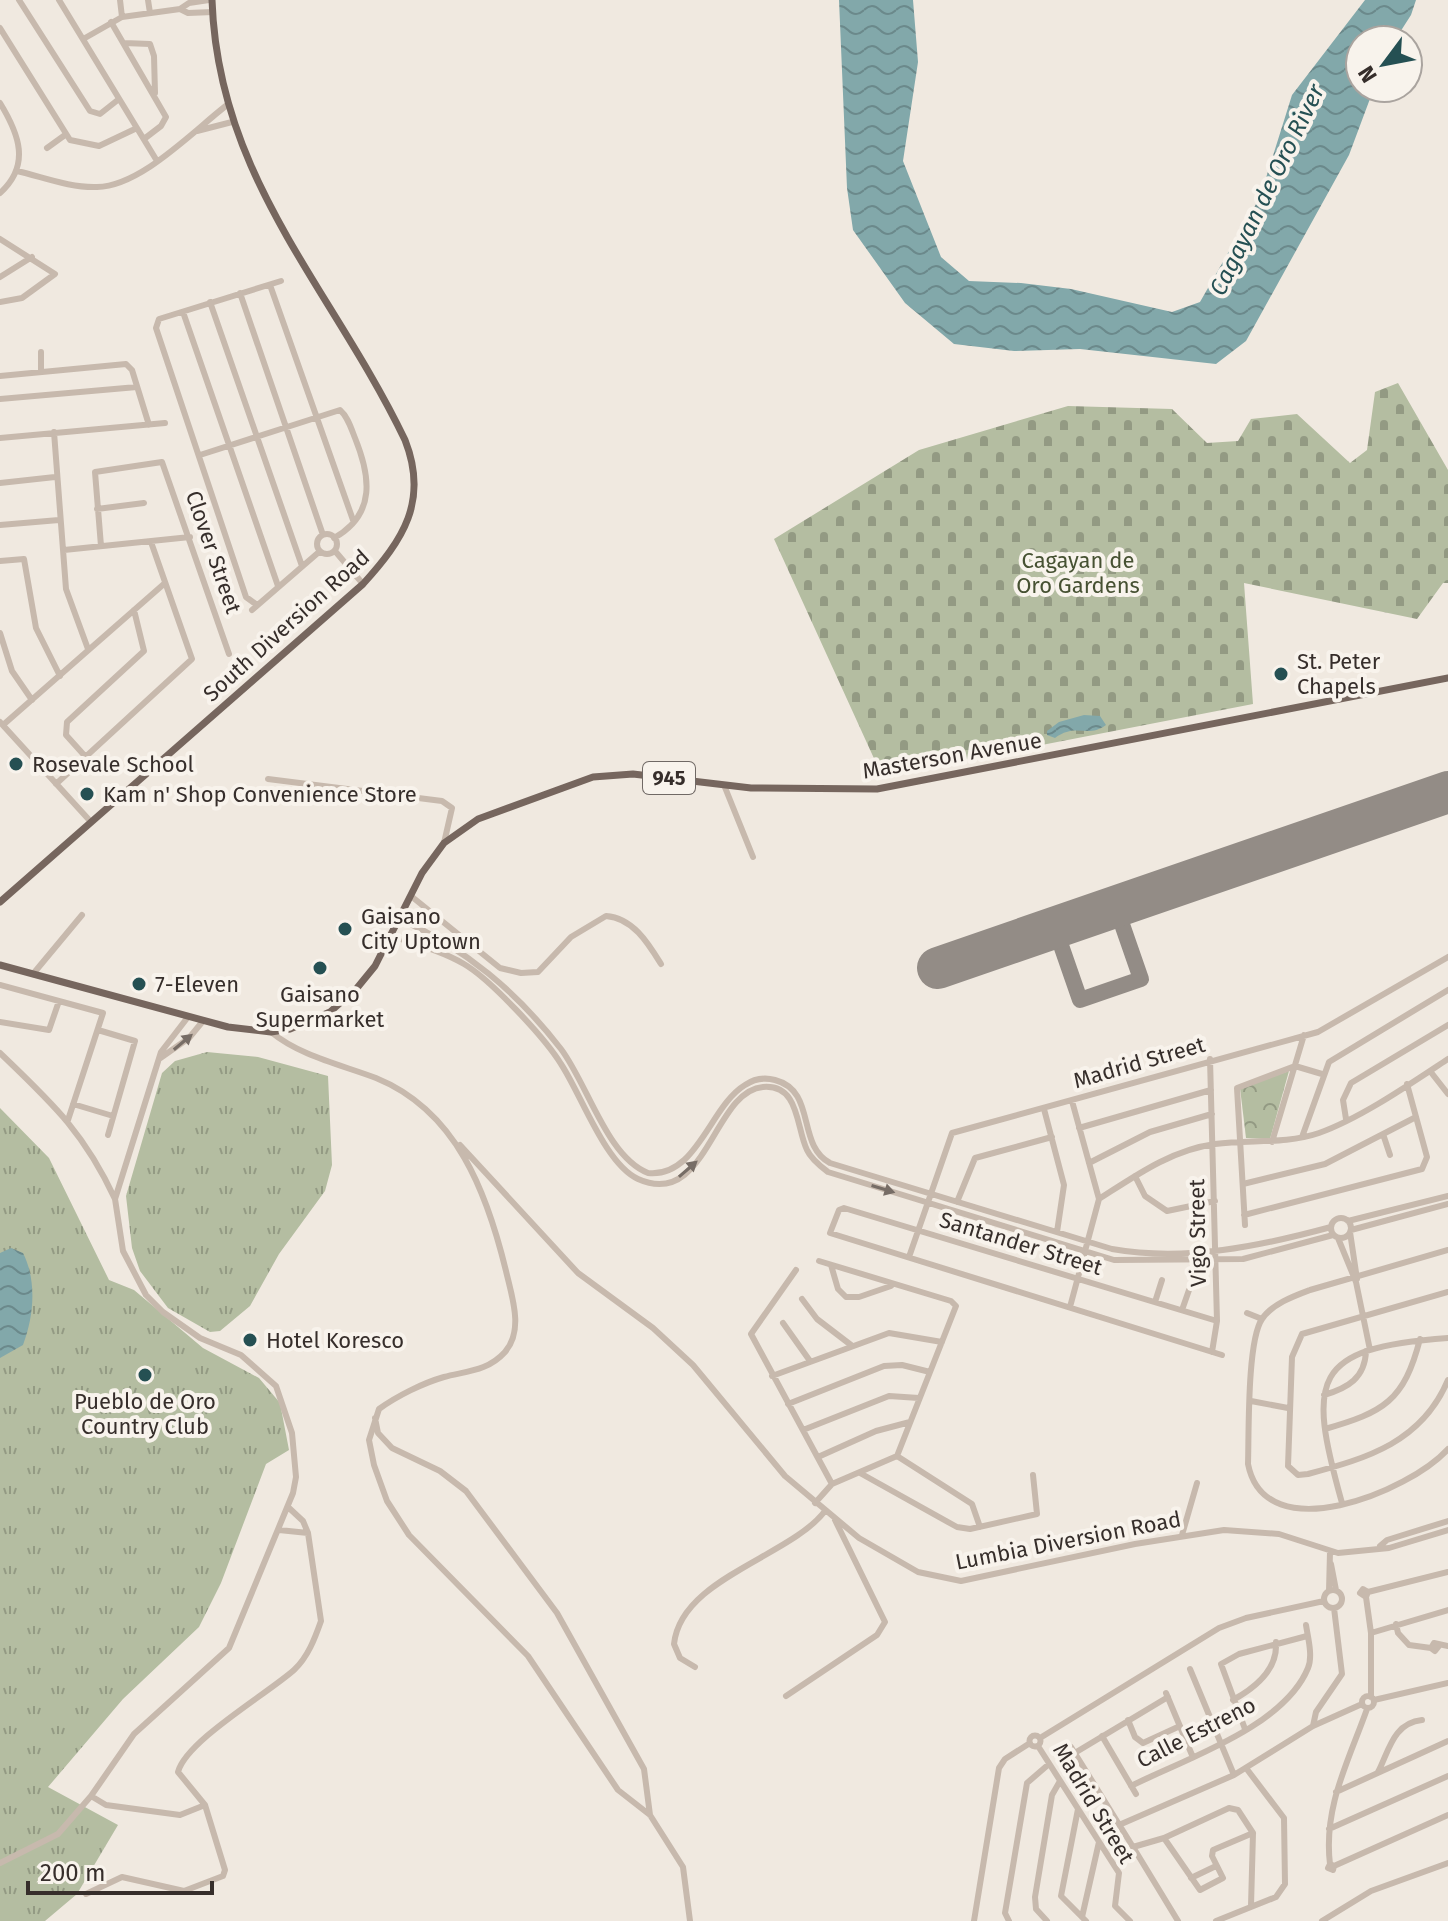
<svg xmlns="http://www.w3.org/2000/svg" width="1448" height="1921" font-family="'Fira Sans',sans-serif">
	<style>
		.grass { fill: url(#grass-tufts) }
		.cemetery { fill: url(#cemetery-stones) }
		.park { fill: url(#park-crowns) }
		.water { fill: url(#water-waves) }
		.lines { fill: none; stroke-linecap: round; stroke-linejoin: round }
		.taxiway { stroke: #938c86; stroke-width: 16 }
		.runway { stroke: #938c86; stroke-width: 42 }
		.minor { stroke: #c7b9ad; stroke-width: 6 }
		.major { stroke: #76665e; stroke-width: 7 }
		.oneway { fill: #776d66 }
		.poi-dot { fill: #255053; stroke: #f8f3ec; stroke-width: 3 }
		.labels { text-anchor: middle; stroke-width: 8; stroke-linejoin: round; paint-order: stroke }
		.shield { fill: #f8f3ec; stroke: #706965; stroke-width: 2 }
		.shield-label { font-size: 20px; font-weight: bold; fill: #362e2b }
		.street-label { font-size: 22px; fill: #362e2b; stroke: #f8f3ec }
		.park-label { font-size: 22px; fill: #465132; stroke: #f8f3ec }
		.poi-label { font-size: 22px; fill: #362e2b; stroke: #f8f3ec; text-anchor: start }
		.water-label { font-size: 24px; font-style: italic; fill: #255053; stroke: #f8f3ec }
	</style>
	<defs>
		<pattern id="grass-tufts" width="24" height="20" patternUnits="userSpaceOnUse" patternTransform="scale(2)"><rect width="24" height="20" fill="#b4bda1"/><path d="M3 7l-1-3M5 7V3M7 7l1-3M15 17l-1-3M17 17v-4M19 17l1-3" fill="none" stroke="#939a83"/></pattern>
		<pattern id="cemetery-stones" width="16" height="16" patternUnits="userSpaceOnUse" patternTransform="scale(2)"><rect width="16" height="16" fill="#b4bda1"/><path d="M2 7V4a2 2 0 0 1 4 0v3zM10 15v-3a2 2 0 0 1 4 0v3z" fill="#939a83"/></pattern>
		<pattern id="park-crowns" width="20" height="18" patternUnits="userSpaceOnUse" patternTransform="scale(2)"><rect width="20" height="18" fill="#b4bda1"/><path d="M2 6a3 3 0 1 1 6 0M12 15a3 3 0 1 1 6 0" fill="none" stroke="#939a83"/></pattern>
		<pattern id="water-waves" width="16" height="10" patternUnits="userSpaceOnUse" patternTransform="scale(2)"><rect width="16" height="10" fill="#82a8aa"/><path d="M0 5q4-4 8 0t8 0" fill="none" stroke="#6b898b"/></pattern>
	</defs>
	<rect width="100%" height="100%" fill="#f0e9e0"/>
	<path class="grass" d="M207,1052l51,5 70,19 4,89 -7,26 -46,63 -29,52 -30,25 -10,1 -42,-24 -28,-37 -8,-23 -6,-52 36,-123 13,-12z
		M0,1108l49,50 60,122 25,10 69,58 56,30 21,25 9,47 -23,14 -45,119 -22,44 -76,72 -75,88 70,38 -41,69 -32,27h-45z"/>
	<path class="cemetery" d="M1398,383l50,87v113h-5l-26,36 -173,-36 9,121 -371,72 -108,-237 145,-89 149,-44 104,3 35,34 31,-2 13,-22 46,-5 53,49 17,-13 8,-58z"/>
	<path class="park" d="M1289,1071l-19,68 -24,-1 -6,-50z"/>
	<path class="water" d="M839,0h74l5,62 -15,99 38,96 28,24 52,2 50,6 101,23 28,-10 60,-105 32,-102 73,-95h51l-5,15 -16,25h-35v48h14l-25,67 -103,186 -30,23 -136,-15 -66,2 -60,-7 -49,-41 -52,-73 -6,-42z
		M1084,715l16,1 6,9c-19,14 -29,-3 -51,13l-8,-3v-4l12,-9z
		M11,1248l12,5c14,28 11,63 0,92l-23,13v-105z"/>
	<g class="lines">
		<path class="taxiway" d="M1055,928l25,72 61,-21 -25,-72"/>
		<path class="runway" d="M938,968l510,-176"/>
		<path class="minor" d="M19,0l71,111 10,3 19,-15
			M59,0l98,161
			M120,0l2,17
			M148,0l2,13
			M180,9l8,4 25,-1
			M111,22l55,95 -5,9 -17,13
			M0,28l70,112 29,6 38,-18
			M85,38l37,-21 58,-8 9,-6 20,-3
			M124,43l26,1 4,12 1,37
			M0,103c19,31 31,62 0,90
			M197,131l35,-9
			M47,148l18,-13
			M17,171c26,6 53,17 80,16 44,-1 95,-55 130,-82
			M0,239l55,35 -33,24 -22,4
			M0,277l32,-20
			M270,285l83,235
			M240,293l83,242
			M210,302l92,264
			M183,312l95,274
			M41,352v20
			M0,376l126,-12 6,6 17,55
			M0,399l137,-12
			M54,432l12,157 22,60
			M0,438l165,-15
			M200,455l140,-45c8,7 11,18 15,28 15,37 22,76 -21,100
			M0,483l55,-6
			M97,509l47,-6
			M0,525l59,-5
			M317 544a10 10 0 1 1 20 0a10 10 0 1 1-20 0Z
			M101,546l-6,-74 67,-10 67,192
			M64,550l126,-13
			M335,551l28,33
			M0,561l24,-2 12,69 24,48
			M257,605l-11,-8 -90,-269 3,-9 122,-38
			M252,610l67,-58
			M0,633l12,38 20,29
			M0,722l91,100
			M3,725l162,-142
			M84,755l-18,-20 1,-13 77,-71 -10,-41
			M268,779l174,22 10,7 -8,35
			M56,784l136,-125 -41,-117
			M724,785l29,72
			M411,896l89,72 21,5 17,-1 33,-35 35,-21c27,2 42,27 55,48
			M400,919c66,30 116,72 161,130 27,36 46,108 87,124 49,5 62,-67 97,-88 9,-6 19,-8 30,-5 42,11 21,65 55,83l282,86c73,13 149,-3 219,-22
			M391,936c24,8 51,15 73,28 26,15 81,74 97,100 20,30 44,100 77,115 69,31 75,-88 125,-92 37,-3 33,41 44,63 4,9 13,16 21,22l286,88 129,-1 90,-24
			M33,974l49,-59
			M0,985l103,28 -35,107
			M0,1022l49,8 10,-29
			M98,1030l37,11 -27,94
			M271,1032c29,24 71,33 105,46 81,33 111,115 130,193 6,26 18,59 -1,81 -17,19 -38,19 -61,25 -21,6 -47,19 -65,32l-10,31 5,25 13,36 22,34 119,121 90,134 32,25 33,52 7,54
			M0,1053c52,50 84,79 115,146
			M159,1059l30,-21 14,-17
			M1210,1059l7,262 -5,31
			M1430,1071l18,23
			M73,1104l40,12
			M1044,1109l20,76 -7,47
			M1346,1119l-3,-19 8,-17 97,-58
			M1079,1128l132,-38
			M1383,1134l7,21
			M1302,1137l27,-75 119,-72
			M1272,1142l32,-107
			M460,1145l118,128 75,55 40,37 92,111 74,62 59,34 43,9 174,-37 89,-14 55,4 59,19 51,-5 59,-18
			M1089,1163l61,-31 62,-18
			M1135,1176l10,20 22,15 48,-10
			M1243,1184l82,-20 91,-47
			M1099,1199c36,-23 72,-49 116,-55 35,-5 69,1 104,-11 42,-15 91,-49 129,-74
			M957,1202l18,-44 77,-21
			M1244,1215l178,-46 5,-12 -20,-73
			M1331 1228a10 10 0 1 1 20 0a10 10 0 1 1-20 0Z
			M1348,1221l100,-25
			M1245,1225l-8,-137 58,-22 27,8
			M1351,1230l97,-26
			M1350,1232l7,47
			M1338,1238l18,44 14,68
			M1448,1250l-138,40c-16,6 -38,14 -48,29 -15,22 -13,115 -14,145 17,87 161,28 200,-15
			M909,1257l43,-124 366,-101 130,-75
			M819,1261l132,40 5,5 -59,150 -65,28
			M831,1265l7,24 8,8h13l32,-11
			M796,1270l-45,64 81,150 -17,19
			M1448,1292l-146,42 -10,23 -4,109 10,9 10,-1c60,-16 114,-32 140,-94
			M802,1299l15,20 34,26
			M1155,1302l7,-22
			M1070,1307l29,-108 -27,-98
			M1182,1310l7,-20
			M1247,1313l15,6
			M1217,1321l-373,-113 -5,2 -9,23 392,122
			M783,1323l27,38
			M772,1376l117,-43 53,9
			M1324,1395c24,-7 41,-17 42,-44
			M1251,1401l37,7
			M788,1404l96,-38 18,-1 28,7
			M375,1418l3,15 14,15 48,23 26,20 91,122 87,156 6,46
			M1325,1429c59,-17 79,-28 95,-90
			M803,1430l86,-34 30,2
			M897,1456l75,48 8,23
			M818,1457l58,-26 34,-9
			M860,1473l97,54 13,2 67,-15 -4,-39
			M1342,1503c-35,-125 -31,-155 106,-165
			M279,1530l29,3
			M1182,1535l15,-52
			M1380,1546l7,-6 61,-19
			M1331,1564l5,26
			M1324 1599a9 9 0 1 1 18 0a9 9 0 1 1-18 0Z
			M1329,1591l1,-39
			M1368,1592l80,-20
			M1366,1597l-6,-4 3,-4 5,3 -2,5 5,36 77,-23
			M1396,1624l2,9 11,12 22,3
			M1371,1633v64
			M1439,1646l-4,5 -4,-3 3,-5 14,3
			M695,1667l-15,-9 -6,-14c7,-66 116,-87 151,-133
			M1190,1669l44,106
			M1166,1693l26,62
			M1362 1702a6 6 0 1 1 12 0a6 6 0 1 1-12 0Z
			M786,1696l91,-61 8,-13 -50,-102
			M1233,1700c22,-12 45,-31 43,-58
			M1374,1700l74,-17
			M1128,1720l7,17 8,6 37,-17
			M1313,1726l3,-14 26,-38 -8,-66
			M1245,1729l-24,-65 18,-10 68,-18
			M1029.5 1741a5.5 5.5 0 1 1 11 0a5.5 5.5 0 1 1-11 0Z
			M1102,1736l34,58
			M1040,1738l179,-110 27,-10 78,-17
			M1038,1746l81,127 -4,33 15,15
			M1071,1747l62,100 31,-9 65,-30 9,2 15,23 -2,73
			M1068,1757l100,-60
			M1378,1772c11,-21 15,-49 44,-52
			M1131,1786c54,-27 153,-59 177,-118 5,-12 0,-30 -2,-43
			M1336,1792l112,-51
			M91,1796l15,9 74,10 25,-10
			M1078,1809l-17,87 25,25
			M1119,1825l115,-50 79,-49 49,-22
			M1329,1829l119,-53
			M1164,1838l36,52 23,-12 -11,-22 1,-6 40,-17
			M1133,1847l45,74
			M0,1863l58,-29 33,-38 43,-62 95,-86 64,-155 3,-16 -4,-44 -16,-47 -35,-31 -41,-17 -37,-26 -17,-17 -23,-44 -8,-52 46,-147 27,-35
			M1330,1864c-7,-57 19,-104 37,-155
			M1330,1864l4,2 -1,4 -5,-2z
			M1334,1866l114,-51
			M1191,1878l25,-12
			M86,1894l36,-17 62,14 39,-15 2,-6 -20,-65 -27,-33c8,-31 89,-78 116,-102 14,-13 21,-32 27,-49l-13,-88 -5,-12 -15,-14
			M1082,1917l17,-75
			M974,1921l25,-153 6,-9 25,-16
			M1009,1921l-4,-8 22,-130 22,-19
			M1047,1921l-11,-12 -1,-12 17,-102 8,-14
			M1216,1921l60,-24 9,-13 -1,-66 -38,-50
			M1322,1921l49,-30 77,-28"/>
		<path class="major" d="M0,902l363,-318c40,-44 66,-83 42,-144 -73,-152 -187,-261 -193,-440
			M0,965l228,62 43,5 19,-3 40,-17 27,-24 18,-22 47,-93 22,-30 34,-24 115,-42 40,-3 118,14 126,1 571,-111"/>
	</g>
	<defs><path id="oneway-solid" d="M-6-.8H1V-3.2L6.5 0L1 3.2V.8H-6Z" transform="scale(2)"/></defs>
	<g class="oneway">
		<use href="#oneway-solid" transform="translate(183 1042) rotate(-40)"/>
		<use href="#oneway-solid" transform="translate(688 1169) rotate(-41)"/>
		<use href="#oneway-solid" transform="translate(883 1189) rotate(17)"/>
	</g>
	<g class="poi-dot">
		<circle cx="1281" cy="674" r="8"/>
		<circle cx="16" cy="764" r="8"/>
		<circle cx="87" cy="794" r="8"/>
		<circle cx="345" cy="929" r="8"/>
		<circle cx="320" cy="968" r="8"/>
		<circle cx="139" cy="984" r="8"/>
		<circle cx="250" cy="1340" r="8"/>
		<circle cx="145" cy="1375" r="8"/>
	</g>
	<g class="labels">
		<rect class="shield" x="643" y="762" width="52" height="32" rx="6"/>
		<g class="shield-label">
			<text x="669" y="785">945</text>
		</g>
		<g class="street-label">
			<text transform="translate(214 552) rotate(71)" y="8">Clover Street</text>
			<text transform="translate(286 625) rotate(-42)" y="8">South Diversion Road</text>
			<text transform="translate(952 755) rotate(-10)" y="8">Masterson Avenue</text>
			<text transform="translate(1139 1062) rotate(-16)" y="8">Madrid Street</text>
			<text transform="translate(1197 1233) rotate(-91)" y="8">Vigo Street</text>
			<text transform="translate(1021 1243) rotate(17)" y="8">Santander Street</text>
			<text transform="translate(1068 1540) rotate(-11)" y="8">Lumbia Diversion Road</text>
			<text transform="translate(1196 1732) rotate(-27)" y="8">Calle Estreno</text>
			<text transform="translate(1094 1803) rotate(59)" y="8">Madrid Street</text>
		</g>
		<g class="park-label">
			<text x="1078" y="568">Cagayan de<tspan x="1078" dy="25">Oro Gardens</tspan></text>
		</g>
		<g class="poi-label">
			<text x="1297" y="669">St. Peter<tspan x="1297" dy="25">Chapels</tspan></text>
			<text x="32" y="772">Rosevale School</text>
			<text x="103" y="802">Kam n' Shop Convenience Store</text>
			<text x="361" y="924">Gaisano<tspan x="361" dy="25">City Uptown</tspan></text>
			<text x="155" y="992">7-Eleven</text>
			<text x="320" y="1002" text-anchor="middle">Gaisano<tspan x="320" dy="25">Supermarket</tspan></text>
			<text x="266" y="1348">Hotel Koresco</text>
			<text x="145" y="1409" text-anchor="middle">Pueblo de Oro<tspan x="145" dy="25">Country Club</tspan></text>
		</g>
		<g class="water-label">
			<text transform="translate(1267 190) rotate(-64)" y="8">Cagayan de Oro River</text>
		</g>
	</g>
	<g transform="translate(1384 64) rotate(238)"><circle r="38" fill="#f8f3ec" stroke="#aaa49f" stroke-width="2"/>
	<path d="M0-6L14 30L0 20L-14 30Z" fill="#255053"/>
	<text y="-12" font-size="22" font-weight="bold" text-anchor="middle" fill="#362e2b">N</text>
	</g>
	<path d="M28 1881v12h184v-12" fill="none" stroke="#362e2b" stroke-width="4"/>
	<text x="40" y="1881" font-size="24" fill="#362e2b" stroke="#f8f3ec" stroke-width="6" paint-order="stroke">200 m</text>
</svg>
